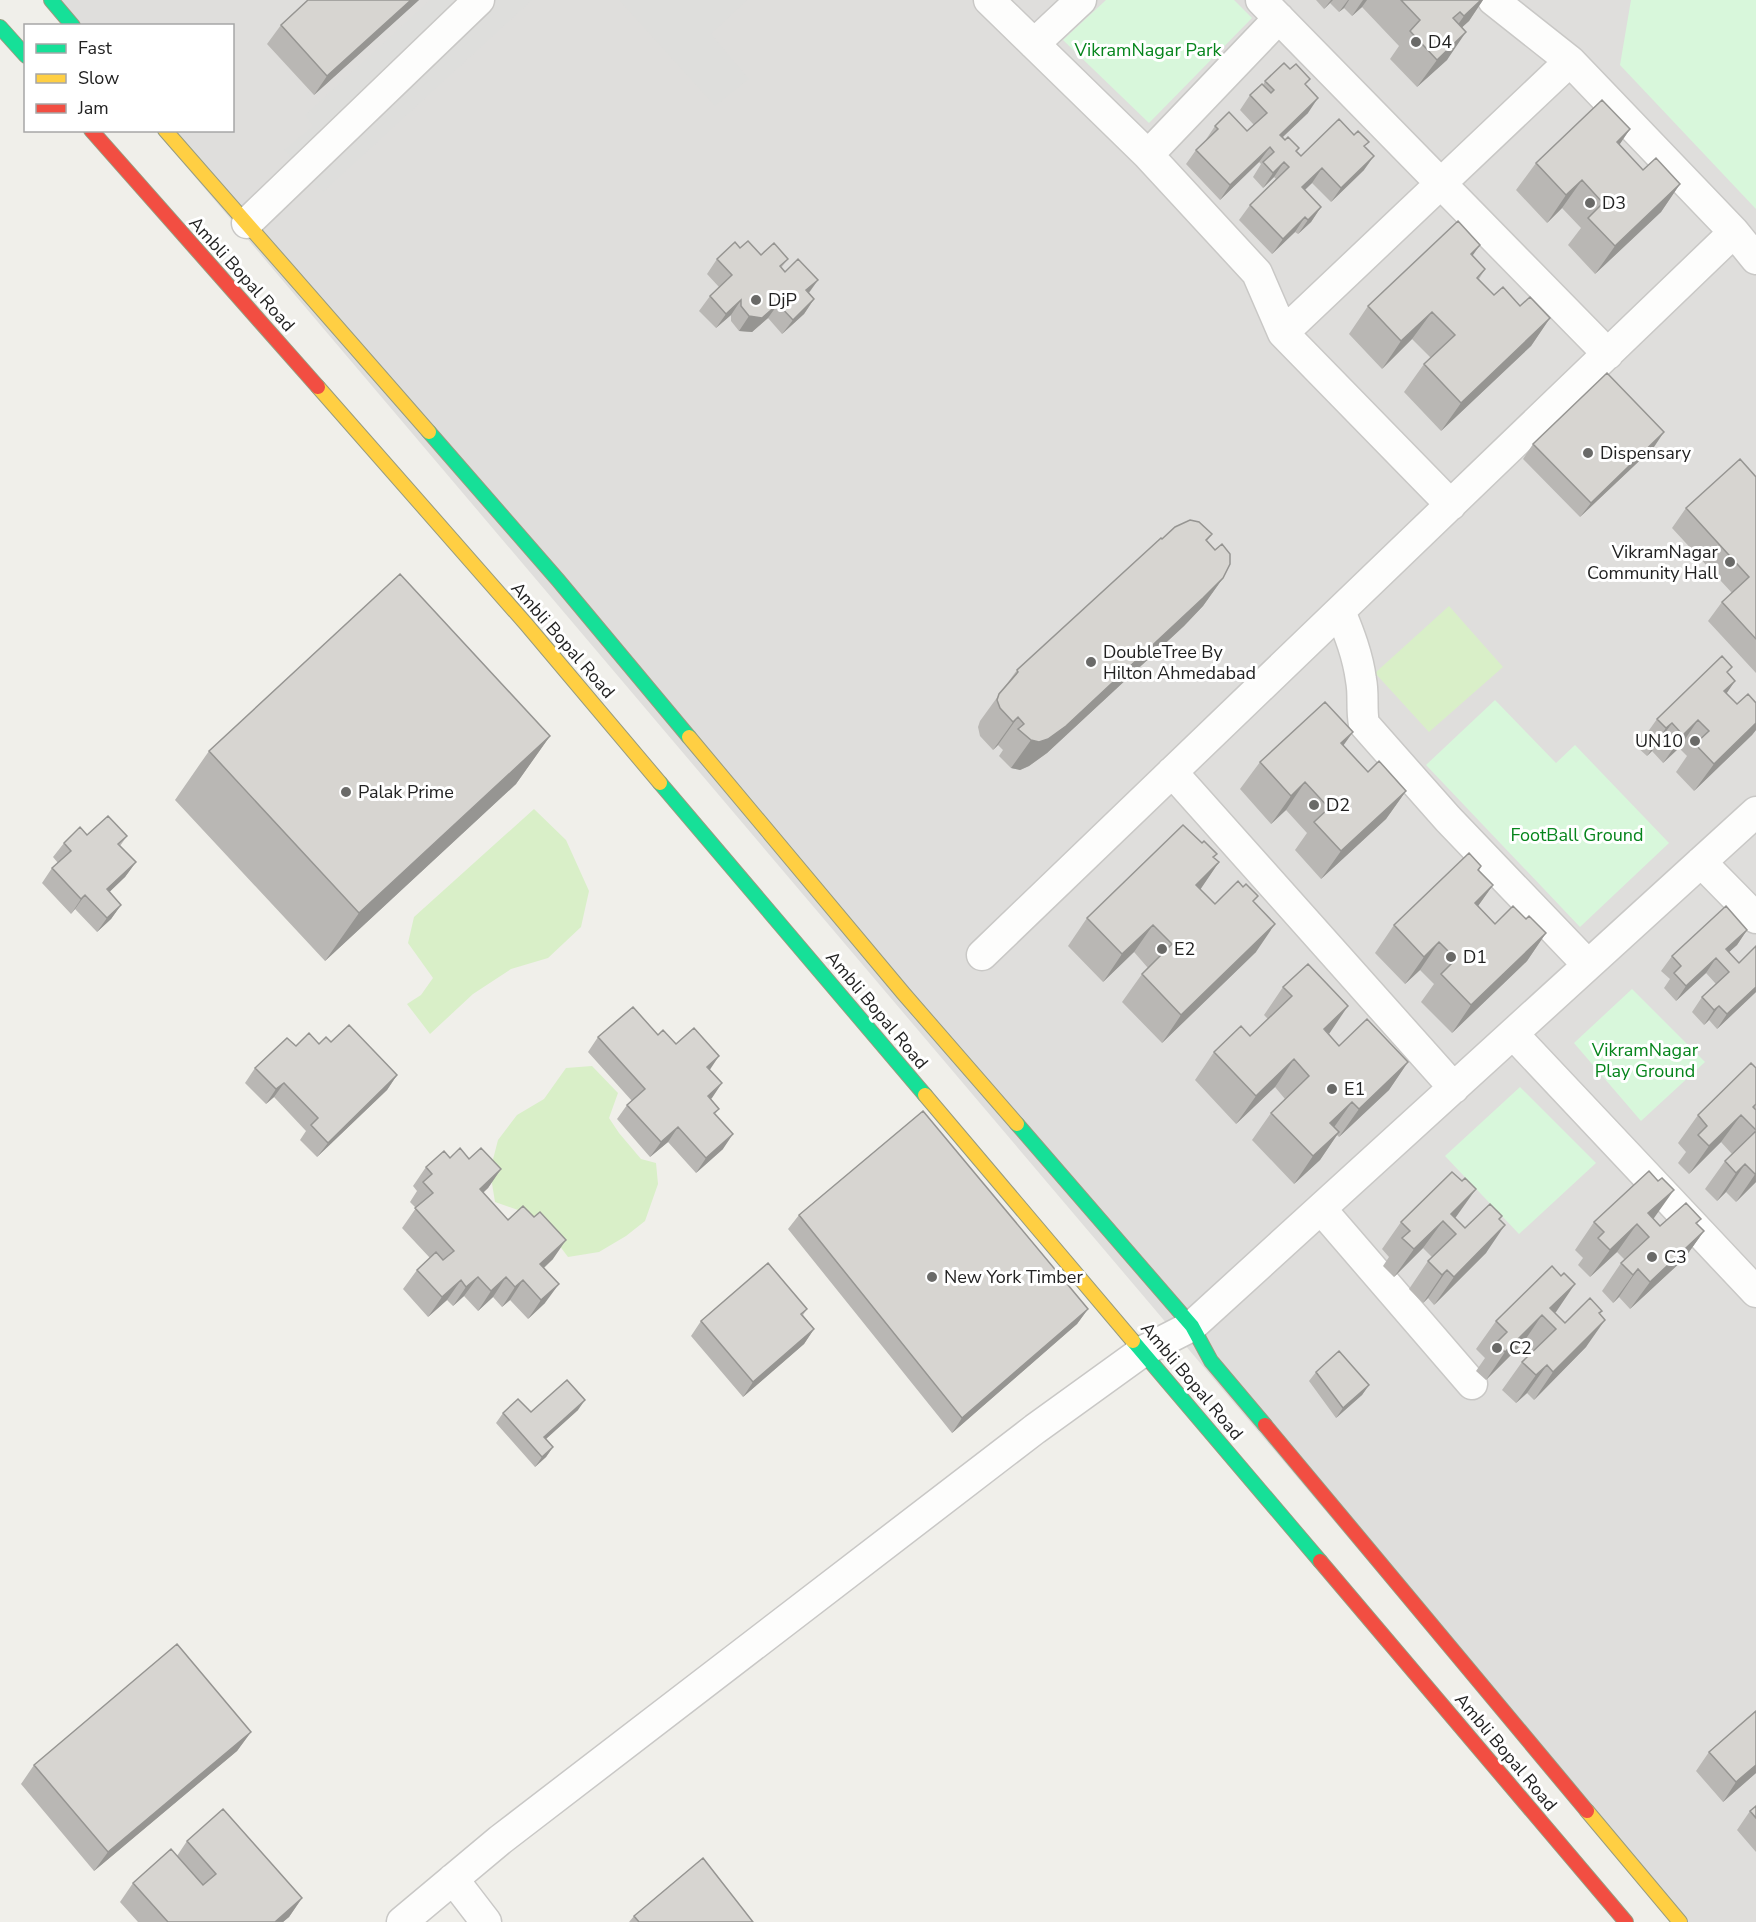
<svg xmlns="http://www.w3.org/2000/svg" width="1756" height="1922" font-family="'Nunito Sans',sans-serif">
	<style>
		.residential { fill: #dfdedc }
		.religious { fill: #dededc }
		.grass { fill: #d9efc8 }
		.park { fill: #d8f7db }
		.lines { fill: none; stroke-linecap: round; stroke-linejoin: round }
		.street-casing { stroke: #c9c8c6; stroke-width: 33 }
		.fast-casing { stroke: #979c80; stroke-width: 16 }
		.slow-casing { stroke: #979c80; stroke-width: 16 }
		.jam-casing { stroke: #979c80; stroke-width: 16 }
		.street { stroke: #fdfdfc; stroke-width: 30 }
		.fast { stroke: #16e098; stroke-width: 14 }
		.slow { stroke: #ffcf43; stroke-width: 14 }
		.jam { stroke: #f24e42; stroke-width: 14 }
		.wall { fill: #b9b7b4 }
		.shaded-wall { fill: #969592 }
		.building { fill: #d7d5d1; stroke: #969592; stroke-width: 1.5 }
		.poi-dot { fill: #6a6a68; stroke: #fff; stroke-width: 2 }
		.labels { text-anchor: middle; stroke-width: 6; stroke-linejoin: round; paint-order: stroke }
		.poi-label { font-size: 18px; fill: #222; stroke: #fff; text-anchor: start }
		.park-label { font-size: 18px; fill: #06851c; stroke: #fff }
		.street-label { font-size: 18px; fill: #222; stroke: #fff }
	</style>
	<rect width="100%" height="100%" fill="#f0efea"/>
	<path class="residential" d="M46,0h1710v1922h-82l-1518,-1791 76,-1v-104l-165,-1z"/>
	<path class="religious" d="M430,0h102l-209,192 -39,-42 29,-24 -8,-11z
		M619,0h128l-36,34 38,45 -34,27z"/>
	<path class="grass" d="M1449,606l54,61 -74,65 -54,-59z
		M534,809l32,31 23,51 -8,36 -33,31 -37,11 -38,25 -43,40 -23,-30 14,-9 12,-17 -25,-35 6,-26z
		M592,1066l26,27 -9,25 10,15 22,26 15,4 2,21 -13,37 -19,15 -27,16 -31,5 -15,-20 -35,-27 -23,-8 -5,-31 8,-31 19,-25 27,-16 22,-31z"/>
	<path class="park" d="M1106,0h128l18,18 -103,105 -86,-83z
		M1631,0h125v209l-136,-144z
		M1495,700l61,63 19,-18 94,98 -89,84 -154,-162z
		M1632,989l73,73 -64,59 -67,-78z
		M1520,1087l76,76 -77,71 -74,-78z"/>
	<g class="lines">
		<g class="street-casing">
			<path id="street" d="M989,0l159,155 109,118 26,60 168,172
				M1261,0l347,354
				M1034,44l47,-44
				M1570,61l164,171 22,27
				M1148,155l131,-137
				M247,223l232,-223
				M1283,333l287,-272 -77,-61
				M1340,611c9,22 18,45 21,69 3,14 0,29 3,44l84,95 140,146
				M1172,772l282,316
				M1701,862l55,56
				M982,955l752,-723
				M1513,1034l243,258
				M1321,1209l151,175
				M453,1879l33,43
				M402,1922l98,-82 535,-411 108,-78 49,-25 564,-514"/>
		</g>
		<g class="fast-casing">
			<path id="fast" d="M51,0l22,26
				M0,27l26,29
				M429,432l129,148 131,157
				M660,783l265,312
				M1017,1124l175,202 19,35 54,64
				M1133,1341l187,220"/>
		</g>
		<g class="slow-casing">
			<path id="slow" d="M165,130l264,302
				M318,387l208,237 134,159
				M689,737l215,257 113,130
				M925,1095l208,246
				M1587,1811l93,111"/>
		</g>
		<g class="jam-casing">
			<path id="jam" d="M91,130l227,257
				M1265,1425l322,386
				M1320,1561l306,361"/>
		</g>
		<use href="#street" class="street"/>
		<use href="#fast" class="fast"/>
		<use href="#slow" class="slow"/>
		<use href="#jam" class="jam"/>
	</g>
	<path class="wall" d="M308,0h111l-105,95 -47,-51 14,-19z
		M1316,0h167l-14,21 -7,6 -15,33 -30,27 -27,-28 9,-13 -37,-39 -10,9 -8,-8 -5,4 -9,-9 -6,6z
		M1265,81l40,4 3,28 -25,24 2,3 14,8 -2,3 4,5 64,-9 -1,23 -33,32 -19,-19 -7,7 16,17 -10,15 -13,12 -3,-2 -23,22 -33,-34 11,-15 26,-26 -2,-2 -11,11 -10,-11 8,-13 -2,-2 -39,38 -34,-36 10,-14 9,-9 10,-15 32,5 7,-6 -14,-15 10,-15 13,-10z
		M1630,129l-11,16 24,25 37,14 -19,28 -66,62 -27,-29 13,-17 -19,-20 -15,15 -31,-33 20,-27z
		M740,248l21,7 27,4 -7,9 4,4 33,8 -9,13 5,6 -10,15 -22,20 -14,-16 -16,14 -13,-1 -8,-10v-6l-15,13 -17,-17 11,-15 9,-9 -12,-13 10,-15z
		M1472,256l13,13 -6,10 15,16 56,23 -19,28 -90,85 -37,-39 20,-28 7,-6 -19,-19 -30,30 -33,-35 19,-28z
		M1533,444l121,3 -74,70 -57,-58z
		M1756,477v196l-48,-52 14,-19 10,-9 -60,-65 14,-20z
		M1212,534l-5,7 16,37 -20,28 -19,20 -137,127 -18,13 -9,4 -9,-2 -12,-12 4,-6 -5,-5 -5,5 -13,-14 -2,-9 2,-6 37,-51 145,-131z
		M1728,674l7,7 -9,12 11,11 19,-1v27l-4,5 -58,56 -18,-19 11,-16 -8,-8 -16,15 -11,-12 -5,5 -10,-9 20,-28z
		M550,736l-34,48 -191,177 -150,-161 34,-49z
		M1343,745l25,27 38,19 -20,28 -65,60 -26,-29 12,-17 -21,-23 -15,14 -31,-35 20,-27z
		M87,835l40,1 -7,10 16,16 -11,15 -16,15 12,13 -10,14 -14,13 -22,-23 -4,5 -29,-31 10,-15 6,-5 -5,-6 11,-14z
		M1202,843l15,11 -3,4 5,4 -19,27 15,15 39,-2 2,50 -94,91 -40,-41 20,-28 6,-6 -14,-16 -31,30 -35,-36 19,-28z
		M1481,866l-2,4 14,15 -15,21 17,18 31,-5 20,14 -19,28 -75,72 -31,-31 13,-18 -14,-14 -15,14 -30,-31 19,-28z
		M1747,930l-10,15 -8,7 27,40 -39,37 -8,-9 -5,5 -12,-13 10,-15 14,-13 -10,-11 -30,28 -12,-13 6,-9 -9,-8 11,-15z
		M1283,987l56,59 69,16 -19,28 -50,47 -2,-2 -17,25 -26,24 -42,-44 19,-27 14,-14 -10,-12 -39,37 -41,-44 19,-28 36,-16 18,-17 -4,-4z
		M658,1035l18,9 34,26 1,29 8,10 -4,5 8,35 -27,24 -28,-31 -18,15 -33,-38 10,-14 5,-4 -44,-49 10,-15z
		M331,1042l66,33 -10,15 -70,67 -17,-17 6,-9 -32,-34 -8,7 -21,-21 10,-15 41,-22z
		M1756,1068v114l-20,20 -10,-10 -9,9 -12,-12 20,-28 7,-7 -11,-12 -32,32 -11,-11 8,-11 -8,-9 20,-28z
		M450,1158l19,1 32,10 -13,19 -5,5 25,27 45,39 -9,9 1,35 -17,16 -18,-19 -8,7 -9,-10 -15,14 -14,-15 -11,10 -6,-6 -19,17 -25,-28 14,-19 13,-12 -28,-30 14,-20 -6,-6 7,-11 -4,-5 13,-19z
		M799,1215l289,94 -11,15 -125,109 -164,-204z
		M1455,1218l10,10 35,-8 -14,33 -52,52 -6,-7 -5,5 -14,-14 19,-28 4,-4 -9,-9 -29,29 -11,-11 6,-9 -7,-8 19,-27z
		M1654,1218l-1,1 7,7 41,-7 -4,5 7,7 -20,28 -54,50 -11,-12 -6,6 -11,-12 19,-28 4,-3 -8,-8 -27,25 -12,-12 5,-7 -8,-8 19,-28z
		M807,1309l-4,6 11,14 -10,15 -61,53 -52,-61 10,-15z
		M1602,1311l-2,3 -14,33 -52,53 -7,-7 -11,10 -14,-13 20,-28 10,-10 -9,-9 -37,37 -10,-9 9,-13 -9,-9 20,-28 59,-8 10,10z
		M1316,1372l53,13 -7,10 -26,23 -27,-37z
		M578,1410l-32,29 7,8 -7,10 -11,10 -39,-44 7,-10z
		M251,1732l-14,19 -143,120 -73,-87 13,-19z
		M1709,1752l47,21 -33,29 -27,-31z
		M1756,1806v46l-19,-22 13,-19z
		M187,1841l115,57 -13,19 -6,5h-145l-18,-20 13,-19 44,-27z
		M634,1916l119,6h-124z"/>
	<path class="shaded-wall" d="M411,0h8l-105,95 13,-19z
		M1331,0h2l-9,9z
		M1348,0h1l-5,8 -5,4z
		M1363,0h4l-5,7 -10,9z
		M1481,0h2l-14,21 -25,23 20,-28z
		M1466,32l-19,28 -30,27 20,-27z
		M1318,98l-10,15 -38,36 10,-14z
		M1630,129l-19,28 6,-15z
		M1270,147l-11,15 -39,38 10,-15z
		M1374,156l-10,14 -33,32 10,-14z
		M1284,162l-10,15 -11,11 10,-15z
		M1322,168l-10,15 -20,19 10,-15z
		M1582,180l-20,28 -15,15 19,-28z
		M1680,184l-19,28 -66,62 20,-28z
		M1321,207l-10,15 -13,12 10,-14z
		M1305,217l-10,15 -23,22 11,-15z
		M1480,245l-19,27 10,-18z
		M818,280l-11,15 -1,-5z
		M814,299l-10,15 -22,20 11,-14z
		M741,300l-10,15 -15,13 10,-14z
		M778,304l-10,14 -16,14 -13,-1 10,-15z
		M1432,312l-20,27 -30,30 19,-28z
		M1550,318l-19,28 -90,85 20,-28z
		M1664,432l-10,15 -74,70 11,-14z
		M1223,578l-20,28 -19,20 -137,127 -18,13 -9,4 -9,-2 20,-28z
		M1735,681l-19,28 8,-18z
		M1018,717l-20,28 -5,5 20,-28z
		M1698,720l-19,28 -16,15 20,-28z
		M1672,723l-20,28 -5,5 19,-28z
		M1756,723v7l-4,5 -58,56 20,-27z
		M1353,732l-20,28 8,-17z
		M550,736l-34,48 -191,177 34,-48z
		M1305,782l-19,28 -15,14 20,-28z
		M1406,791l-20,28 -65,60 20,-28z
		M136,862l-11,15 -28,27 10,-15z
		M1219,862l-19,28 -4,-5z
		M1493,885l-20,28 2,-10z
		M85,895l-10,14 -4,5 10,-15z
		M121,905l-10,14 -14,13 10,-14z
		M1275,924l-19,28 -94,91 19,-28z
		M1153,925l-19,27 -31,30 19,-28z
		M1747,930l-10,15 -18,16 7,-12z
		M1546,933l-19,28 -75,72 19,-28z
		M1439,942l-19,28 -15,14 19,-27z
		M1716,958l-10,15 -30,28 10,-15z
		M1756,987v5l-39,37 10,-15z
		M1348,1006l-19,28 -5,-5z
		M1719,1006l-10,14 -5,5 10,-15z
		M719,1056l-10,15 -2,-4z
		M1294,1059l-19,28 -39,37 20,-28z
		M1408,1062l-19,28 -50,47 20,-28z
		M397,1075l-10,15 -70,67 11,-14z
		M284,1083l-10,14 -8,7 10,-15z
		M722,1083l-10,15 -14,13 10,-15z
		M1352,1102l-20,28 -2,-7z
		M1741,1115l-20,27 -32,32 20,-28z
		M678,1127l-10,15 -18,15 11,-15z
		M1339,1132l-19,28 -26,24 19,-28z
		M733,1134l-10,15 -27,24 10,-15z
		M1745,1164l-19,28 -9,9 19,-28z
		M501,1169l-13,19 -22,20 14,-19z
		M1756,1173v9l-20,20z
		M1476,1189l-20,28 -8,9 3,-12z
		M1674,1190l-20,28 -12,11 6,-16z
		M1443,1221l-20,27 -29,29 20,-28z
		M1637,1224l-20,28 -27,25 20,-27z
		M1505,1225l-19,28 -52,52 20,-28z
		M1704,1231l-20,28 -54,50 20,-27z
		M566,1240l-13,19 -26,24 13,-19z
		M1638,1269l-19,28 -6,6 20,-28z
		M1447,1270l-19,28 -5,5 19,-28z
		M478,1277l-14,19 -11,10 13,-19z
		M506,1277l-13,20 -15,14 13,-20z
		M461,1280l-14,20 -19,17 14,-20z
		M523,1280l-13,20 -8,7 13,-20z
		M559,1284l-14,19 -17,16 13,-19z
		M1575,1284l-19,28 -9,8 3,-12z
		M1088,1309l-11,15 -125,109 10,-15z
		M1542,1315l-19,28 -37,37 19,-28z
		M1605,1320l-19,27 -52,53 19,-28z
		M814,1329l-10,15 -61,53 10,-15z
		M1547,1365l-20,28 -11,10 20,-28z
		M1369,1385l-7,10 -26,23 7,-10z
		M585,1400l-7,10 -41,37 7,-10z
		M553,1447l-7,10 -11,10 7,-10z
		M251,1732l-14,19 -143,120 14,-19z
		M1756,1765v8l-33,29 13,-20z
		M302,1898l-13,19 -6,5h-8z"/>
	<path class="building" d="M308,0h103l-84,76 -46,-51z
		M1401,0h80l-17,16 -4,-4 -7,6 13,14 -29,28 -27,-29 10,-11z
		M1284,63l6,6 6,-5 14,15 -5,5 13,14 -38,37 5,5 3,-3 11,11 -3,3 5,5 38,-37 15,16 4,-4 11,11 -5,4 10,10 -33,32 -19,-20 -20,19 19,20 -13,13 -3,-3 -22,22 -33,-34 39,-38 -5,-5 -11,11 -10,-11 11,-10 -4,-5 -40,38 -34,-35 22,-21 -3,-3 14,-14 18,19 20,-18 -17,-18 12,-11 9,9 3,-3 -9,-9z
		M1602,100l28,29 -13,13 26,28 13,-12 24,26 -65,62 -27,-28 15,-15 -21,-23 -16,15 -30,-32z
		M1458,221l22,24 -9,9 14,15 -8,9 17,17 9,-8 17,19 10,-9 20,21 -89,85 -37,-39 31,-29 -23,-23 -31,29 -33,-35z
		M748,241l13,14 13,-12 14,16 -8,7 5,6 13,-13 20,21 -12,10 8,9 -21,21 -15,-16 -16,14 -13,-2 -8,-10v-6l-15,14 -16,-18 22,-21 -15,-16 18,-17 5,6z
		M1607,373l57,59 -73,71 -58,-59z
		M1740,459l16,18v162l-34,-37 27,-25 -63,-69z
		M1190,520l9,2 13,12 -6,6 9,10 7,-6 8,10v10l-7,14 -20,20 -137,128 -18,13 -9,3 -8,-2 -13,-11 6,-5 -6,-7 -5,5 -13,-14 -3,-8 2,-6 19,-22 -1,-2 144,-132 1,1 13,-12z
		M400,574l150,162 -191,177 -150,-162z
		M1722,656l10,11 -5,5 8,9 -11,10 13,13 11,-10 8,9v20l-42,41 -19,-20 14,-13 -11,-11 -15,15 -11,-12 -6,5 -9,-9z
		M1325,702l28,30 -12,11 27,29 11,-11 27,30 -65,60 -27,-29 15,-14 -24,-26 -14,14 -31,-34z
		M108,816l19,20 -9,8 18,18 -29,27 14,16 -14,13 -22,-23 -4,4 -29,-31 19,-17 -7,-8 16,-16 7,8z
		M1183,825l19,18 2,-2 13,13 -4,3 6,5 -23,23 19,19 23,-23 5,6 3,-3 12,12 -5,5 22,23 -94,91 -39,-41 30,-30 -19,-19 -31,29 -35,-36z
		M1469,853l12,13 -3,4 15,15 -18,18 20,21 18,-18 13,13 3,-3 17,17 -75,72 -30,-31 15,-15 -17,-17 -15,15 -30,-32z
		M1726,906l21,24 -21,19 13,14 17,-17v41l-29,27 -8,-8 -5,4 -12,-13 27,-25 -13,-14 -30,28 -12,-13 7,-7 -9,-10z
		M1308,964l40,42 -24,23 15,17 28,-27 41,43 -49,47 -7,-7 -22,21 9,9 -26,24 -42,-43 38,-37 -15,-17 -38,37 -42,-44 27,-26 9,10 42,-40 -9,-9z
		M633,1007l25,28 5,-5 13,14 18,-16 25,28 -12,11 15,16 -14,13 11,13 -5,4 19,21 -27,24 -28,-31 -17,15 -34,-37 18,-16 -47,-52z
		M349,1025l48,50 -69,68 -17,-18 7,-7 -34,-35 -8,6 -21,-21 32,-30 9,8 13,-13 10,11 7,-7 5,5z
		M1751,1063l5,5v36l-3,3 3,3v20l-15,-15 -32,31 -11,-11 9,-9 -9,-11z
		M923,1111l165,198 -126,109 -163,-203z
		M1756,1131v42l-1,1 -10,-10 -9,9 -11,-12z
		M460,1148l9,11 12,-11 20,21 -21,20 28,31 15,-14 11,11 6,-5 26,28 -26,24 19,20 -18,16 -18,-20 -8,7 -9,-10 -15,14 -13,-14 -12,10 -5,-7 -19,17 -25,-27 19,-18 7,8 11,-9 -39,-43 18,-15 -10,-11 9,-8 -6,-7 18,-16 6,7z
		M1649,1171l9,10 4,-3 12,12 -26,23 12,13 26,-23 15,16 -5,4 8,8 -54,51 -12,-13 -5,6 -12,-12 28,-26 -12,-13 -27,26 -12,-12 6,-6 -10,-10z
		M1452,1172l10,9 3,-3 11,11 -25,25 14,14 25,-24 12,12 -3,3 6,6 -51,52 -7,-7 -5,5 -14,-14 28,-27 -13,-13 -29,28 -12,-11 8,-7 -9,-9z
		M768,1263l39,46 -6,5 13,15 -61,53 -52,-61z
		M1552,1266l9,10 3,-3 11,11 -25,24 15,15 25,-25 12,13 -3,2 6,7 -52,52 -6,-7 -11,10 -14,-13 34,-33 -14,-14 -37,37 -9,-9 11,-11 -11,-11z
		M1339,1351l30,34 -26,23 -27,-36z
		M567,1380l18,20 -41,37 9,10 -11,10 -39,-44 15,-14 13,13z
		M177,1644l74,88 -143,120 -74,-87z
		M1756,1711v54l-20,17 -27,-30z
		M1756,1806v12l-6,-7z
		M223,1809l79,89 -27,24h-107l-35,-39 38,-34 32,36 13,-11 -29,-33z
		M703,1858l50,64h-114l-5,-6z"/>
	<g class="poi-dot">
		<circle cx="1416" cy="42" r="6"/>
		<circle cx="1590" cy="203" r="6"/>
		<circle cx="756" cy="300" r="6"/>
		<circle cx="1588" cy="453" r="6"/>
		<circle cx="1730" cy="562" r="6"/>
		<circle cx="1091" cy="662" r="6"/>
		<circle cx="1695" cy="741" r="6"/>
		<circle cx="346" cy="792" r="6"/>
		<circle cx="1314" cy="805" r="6"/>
		<circle cx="1162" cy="949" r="6"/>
		<circle cx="1451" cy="957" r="6"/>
		<circle cx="1332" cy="1089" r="6"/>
		<circle cx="1652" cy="1257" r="6"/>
		<circle cx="932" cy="1277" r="6"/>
		<circle cx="1497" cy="1348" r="6"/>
	</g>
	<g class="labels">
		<g class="poi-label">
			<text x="1428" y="48">D4</text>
			<text x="1602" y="209">D3</text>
			<text x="768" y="306">DjP</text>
			<text x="1600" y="459">Dispensary</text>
			<text x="1718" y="558" text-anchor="end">VikramNagar<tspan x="1718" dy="21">Community Hall</tspan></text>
			<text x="1103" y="658">DoubleTree By<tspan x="1103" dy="21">Hilton Ahmedabad</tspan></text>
			<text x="1683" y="747" text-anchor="end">UN10</text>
			<text x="358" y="798">Palak Prime</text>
			<text x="1326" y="811">D2</text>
			<text x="1174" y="955">E2</text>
			<text x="1463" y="963">D1</text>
			<text x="1344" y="1095">E1</text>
			<text x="1664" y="1263">C3</text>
			<text x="944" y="1283">New York Timber</text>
			<text x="1509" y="1354">C2</text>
		</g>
		<g class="park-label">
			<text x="1148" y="56">VikramNagar Park</text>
			<text x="1577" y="841">FootBall Ground</text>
			<text x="1645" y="1056">VikramNagar<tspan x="1645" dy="21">Play Ground</tspan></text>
		</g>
		<g class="street-label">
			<text transform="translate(242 274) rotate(48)" y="6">Ambli Bopal Road</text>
			<text transform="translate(563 640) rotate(49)" y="6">Ambli Bopal Road</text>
			<text transform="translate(877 1010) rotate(50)" y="6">Ambli Bopal Road</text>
			<text transform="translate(1192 1381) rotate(50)" y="6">Ambli Bopal Road</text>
			<text transform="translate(1506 1752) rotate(50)" y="6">Ambli Bopal Road</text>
		</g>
	</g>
	<rect x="24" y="24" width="210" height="108" fill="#ffffff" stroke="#a7a7a7" stroke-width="1.5"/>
	<rect x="36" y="44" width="30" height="9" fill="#16e098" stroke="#a7a7a7" stroke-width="1.5"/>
	<text x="78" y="54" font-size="18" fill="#222222">Fast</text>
	<rect x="36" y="74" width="30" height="9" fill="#ffcf43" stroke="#a7a7a7" stroke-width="1.5"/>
	<text x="78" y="84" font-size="18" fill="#222222">Slow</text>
	<rect x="36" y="104" width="30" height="9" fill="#f24e42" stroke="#a7a7a7" stroke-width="1.5"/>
	<text x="78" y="114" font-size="18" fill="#222222">Jam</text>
</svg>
